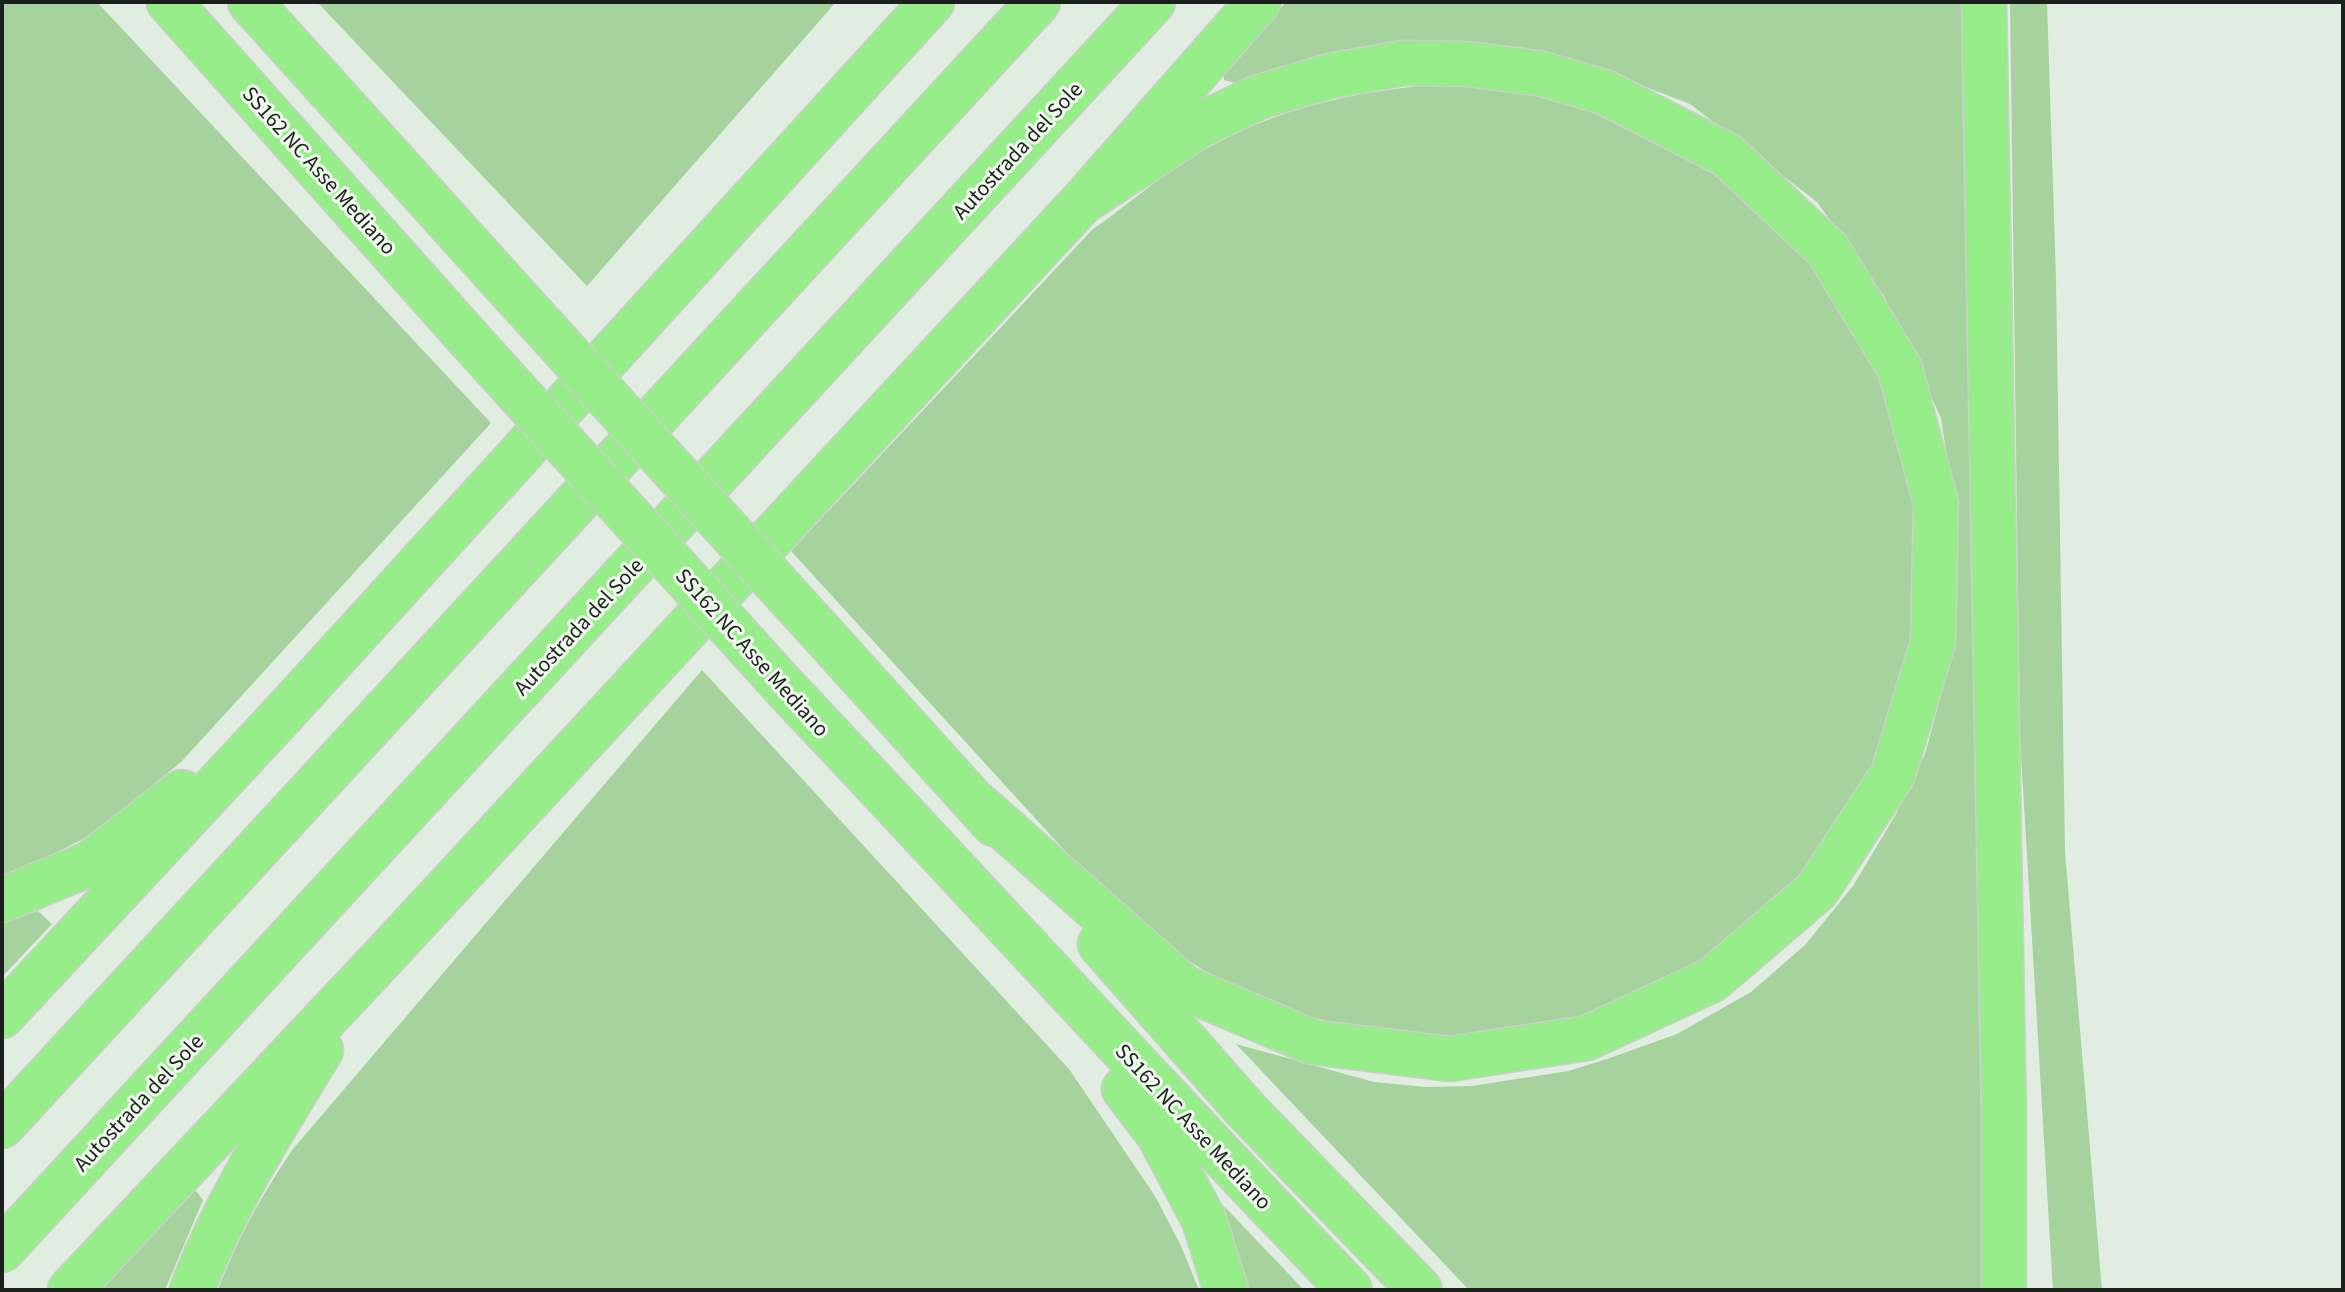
<svg xmlns="http://www.w3.org/2000/svg" width="2345" height="1292" font-family="'Source Sans 3',sans-serif">
	<style>
		.green { fill: #a5d29d }
		.lines { fill: none; stroke-linecap: round; stroke-linejoin: round }
		.highway-casing { stroke: #cdcecd; stroke-width: 47 }
		.highway { stroke: #96ed89; stroke-width: 44 }
		.highway-bridge-casing { stroke: #cdcecd; stroke-width: 47; stroke-linecap: butt }
		.highway-bridge { stroke: #96ed89; stroke-width: 44 }
		.labels { text-anchor: middle; stroke-width: 6; stroke-linejoin: round; paint-order: stroke }
		.street-label { font-size: 22px; fill: #1c201c; stroke: #f0faee }
	</style>
	<rect width="100%" height="100%" fill="#e2ede1"/>
	<path class="green" d="M2,2h95l394,421 -310,339 -88,72 -91,46z
		M317,2h519l-249,284z
		M1286,2h687l26,1288h-530l-233,-246 138,38 52,5 46,-1 96,-15 39,-12 70,-25 74,-42 54,-47 48,-59 43,-72 29,-60 28,-102 5,-124 -17,-110 -57,-122 -67,-94 -127,-98 -114,-44 -111,-18 -102,5 -124,37 -15,-4v-10z
		M2010,2h37l9,277 9,573 37,438h-49l-33,-552z
		M1420,86l53,1 53,6 52,12 50,18 93,53 80,71 84,136 17,50 18,106 -7,105 -30,103 -23,48 -62,86 -80,70 -93,51 -51,17 -105,17h-53l-53,-6 -52,-13 -50,-17 -48,-24 -46,-29 -79,-71 -297,-325 301,-321c27,-19 52,-40 79,-59 79,-54 156,-75 249,-85z
		M702,670l367,399 86,127 26,50 18,44h-981c20,-53 43,-94 75,-141z
		M38,911l14,13 -50,53v-54z
		M196,1191l7,9 -38,90h-67l86,-94z
		M1224,1206l80,84h-56z"/>
	<g class="lines">
		<g class="highway-casing">
			<path id="highway" d="M169,2l301,338
				M250,2l259,287
				M1984,2l20,1120v168
				M826,638l168,186
				M788,691c188,199 372,402 562,599
				M975,802l210,186 127,54 138,17 137,-21 125,-58 105,-90 76,-116 40,-132 3,-139 -36,-134 -72,-119 -101,-95 -123,-63 -66,-19 -70,-9 -65,-1 -73,13 -71,21 -59,28 -118,77
				M2,900l87,-36 93,-72
				M1100,944l146,166 174,180
				M2,1016l283,-304 647,-710
				M1124,1089l35,46 45,85 22,70
				M2,1126l1036,-1124
				M2,1250l1151,-1248
				M70,1290l317,-337 695,-751 176,-200
				M192,1290c32,-85 82,-163 129,-240"/>
		</g>
		<use href="#highway" class="highway"/>
		<g class="highway-bridge-casing">
			<path id="highway-bridge" d="M509,289l317,349
				M470,340l318,351"/>
		</g>
		<use href="#highway-bridge" class="highway-bridge"/>
	</g>
	<g class="labels">
		<g class="street-label">
			<text transform="translate(1017 150) rotate(-47)" y="8">Autostrada del Sole</text>
			<text transform="translate(320 170) rotate(48)" y="8">SS162 NC Asse Mediano</text>
			<text transform="translate(578 626) rotate(-47)" y="8">Autostrada del Sole</text>
			<text transform="translate(753 652) rotate(48)" y="8">SS162 NC Asse Mediano</text>
			<text transform="translate(138 1102) rotate(-47)" y="8">Autostrada del Sole</text>
			<text transform="translate(1194 1126) rotate(47)" y="8">SS162 NC Asse Mediano</text>
		</g>
	</g>
	<rect width="2345" height="1292" fill="none" stroke="#1c201c" stroke-width="8"/>
</svg>
